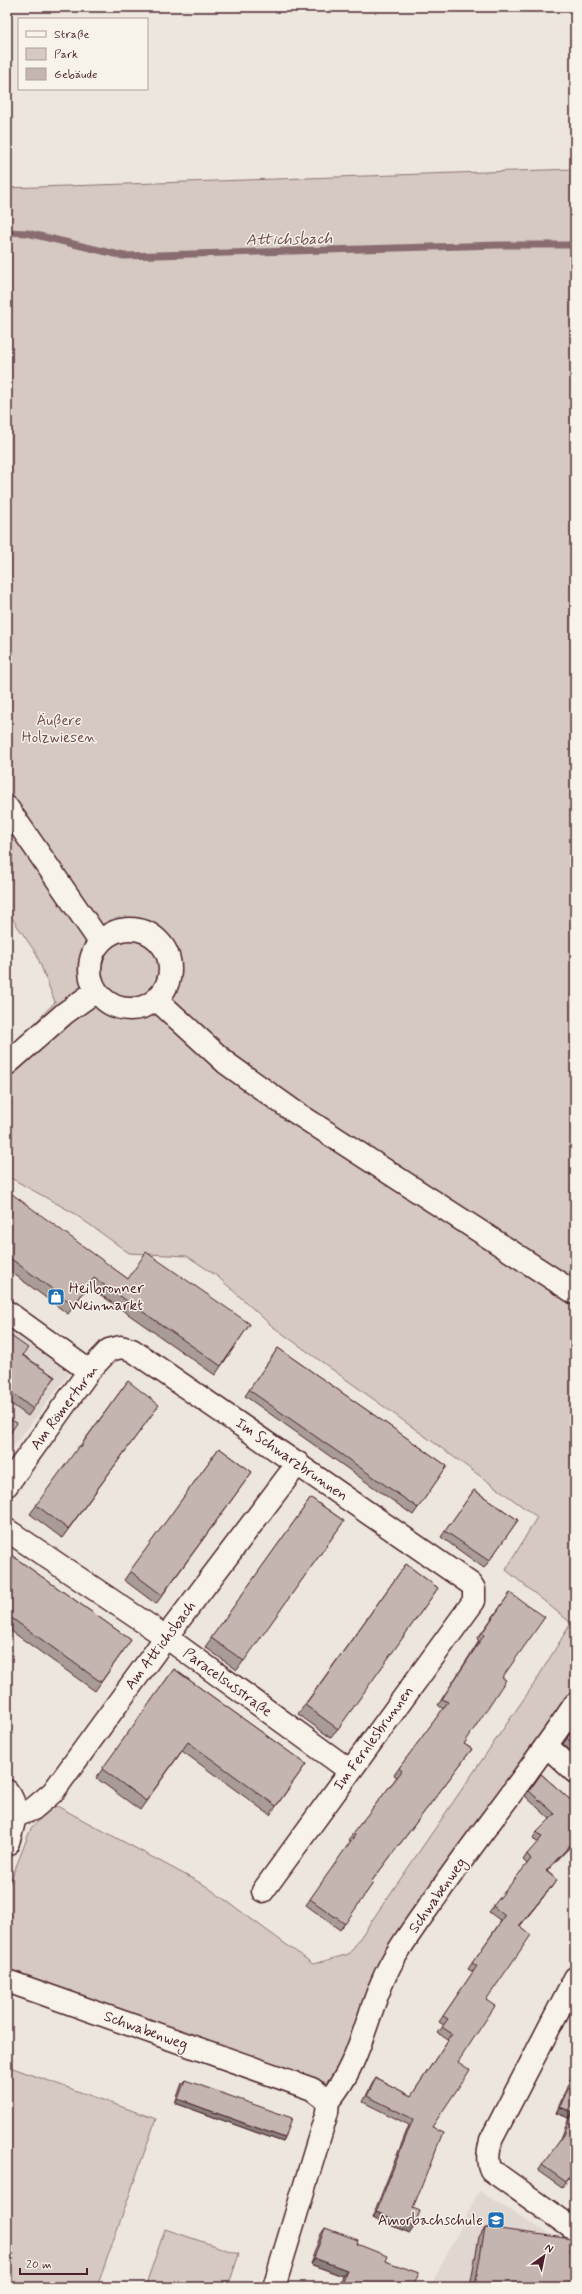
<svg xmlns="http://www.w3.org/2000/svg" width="582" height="2294" font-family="Mynerve,sans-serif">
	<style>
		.built { fill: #e0d7d0 }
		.green { fill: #d5c9c2; stroke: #907476 }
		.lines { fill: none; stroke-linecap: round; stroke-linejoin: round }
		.stream { stroke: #896c6f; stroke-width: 7 }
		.minor-casing { stroke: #4a1f2b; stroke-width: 25 }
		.minor { stroke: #f7f3e8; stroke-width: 22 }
		.wall { fill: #a99c97; stroke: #4a1f2b }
		.shaded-wall { fill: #897f7b; stroke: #4a1f2b }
		.building { fill: #c4b5b0; stroke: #4a1f2b }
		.labels { text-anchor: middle; stroke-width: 3; stroke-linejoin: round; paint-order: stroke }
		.park-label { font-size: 15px; fill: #6d4a51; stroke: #f7f3e8 }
		.poi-label { font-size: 15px; fill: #4a1f2b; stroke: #f7f3e8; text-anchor: start }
		.street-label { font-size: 15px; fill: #4a1f2b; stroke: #f7f3e8 }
		.water-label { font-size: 16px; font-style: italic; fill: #6f4c53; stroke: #f7f3e8 }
	</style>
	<rect width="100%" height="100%" fill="#ece6dd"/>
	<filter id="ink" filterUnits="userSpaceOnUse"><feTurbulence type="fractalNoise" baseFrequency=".025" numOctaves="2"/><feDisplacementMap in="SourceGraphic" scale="8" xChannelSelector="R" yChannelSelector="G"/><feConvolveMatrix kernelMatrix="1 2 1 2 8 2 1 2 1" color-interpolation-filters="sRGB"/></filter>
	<g filter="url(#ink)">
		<path class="built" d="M7,1325l63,47 -63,83z
			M479,2191l96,59v37h-145z"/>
		<path class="green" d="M575,169v1520l-111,156 -132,240 -325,-113v-82l24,-62 19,-20 7,-2 149,80 107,78 36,-10 185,-270 37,-61 -65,-53 31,-53 -265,-191 -55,-50 -30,-20 -58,-3 -57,-41 -65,-36v-112l35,-32 -5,-11 18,-19 -19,-49 -29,-42v-723z
			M7,2066l149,53 -59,168h-90z
			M165,2229l74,25 -11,33h-83z"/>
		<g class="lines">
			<path class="stream" d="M7,232l20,1 97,23 375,-11h76"/>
			<g class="minor-casing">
				<path id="minor" d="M7,807l93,135
					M90 969a40 40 0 1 1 80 0a40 40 0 1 1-80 0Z
					M157,1000l69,63 66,47 283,183
					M7,1064l58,-51 31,-22
					M7,1312l82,59
					M7,1485l82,-114 20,-21 12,-3 11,3 339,234 3,5v12l-211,290
					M7,1530l159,107 183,133
					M547,1746l28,26
					M7,1791c14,16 6,36 0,54
					M16,1816l17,-7 20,-17 113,-155 132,-174
					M575,1978l-84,162c-2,10 -5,20 0,30l84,60
					M7,1981l305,108 16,12
					M274,2287l53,-175 1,-11c35,-39 39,-96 65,-141 13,-23 29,-44 44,-65 45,-65 95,-126 138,-191"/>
			</g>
			<use href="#minor" class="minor"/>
		</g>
		<path class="wall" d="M7,1193l121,86 122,45 -35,51 -127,-89 -20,28 -61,-45z
			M7,1333l16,22 32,22 -27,39 -21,-15z
			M278,1348l169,118 -34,49 -168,-119z
			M128,1381l25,32 -91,125 -32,-24z
			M219,1448l33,24 -96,132 -32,-24z
			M474,1490l44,30 -34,48 -43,-31z
			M311,1498l33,23 -107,149 -32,-23z
			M7,1552l124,88 -36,51 -88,-63z
			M406,1564l32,24 -107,150 -33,-24z
			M510,1593l-8,85 -38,66 8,5 -101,133 2,1 -33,47 -34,-25 45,-63 -3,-2 49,-63 -3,-2 49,-66 -5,-4 41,-64 -2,-2z
			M174,1669l132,95 -36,51 -88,-64 -42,59 -44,-32z
			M575,1728v27l-12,-11z
			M541,1774l34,30 -28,67 10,9 -38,47 -61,135 -26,65 -19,81 -3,25 -38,-15 37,-93 -46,-23 9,-18 4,-6 35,18 37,-56 -10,-7 6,-8 -5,-3 34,-50 -5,-3 33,-48 -12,-9 38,-48 -4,-4 4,-6 11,-11 -5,-5 4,-6 13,-13 -25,-23z
			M575,2068v102l-13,18 -24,-17 22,-30 9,-23 -13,-5z
			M185,2080l100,58 -2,4 -108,-39 7,-20z
			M485,2227l85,24 5,36h-105l9,-50z
			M325,2228l32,16 28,17 28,26h-74l4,-11 -33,-12 11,-30z"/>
		<path class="shaded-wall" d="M575,1840v2l-33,34 4,-5z
			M557,1880l-4,5 -38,47 4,-6z
			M178,2099l107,39 -2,4 -108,-39z
			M560,2107l13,5 -4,6 -13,-5z
			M376,2212l38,15 -4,6 -38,-15z
			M314,2258l33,12 -4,6 -33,-12z
			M343,2282l14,5h-18z"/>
		<path class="building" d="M8,1191l120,88 18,-27 104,72 -29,42 -127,-88 -20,27 -67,-49v-63z
			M7,1333l21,15 -6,7 33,22 -22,32 -26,-20z
			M278,1348l169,118 -29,42 -169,-118z
			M128,1381l31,24 -91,124 -32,-24 43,-59 3,1v-3z
			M7,1418l10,5 -10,15z
			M219,1448l33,24 -90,123 -32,-24z
			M474,1490l44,30 -29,41 -44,-30z
			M311,1498l33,23 -100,140 -33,-23z
			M7,1552l124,88 -30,42 -91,-65 -3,5z
			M406,1564l32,24 -100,141 -33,-24z
			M510,1593l35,24 -43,61 4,2 -42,64 8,5 -101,133 2,1 -28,41 -35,-25 45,-64 -2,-2 49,-62 -3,-3 49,-66 -6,-3 42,-64 -2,-2z
			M174,1669l132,95 -30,42 -88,-64 -42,59 -44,-32z
			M575,1728v18l-8,-8z
			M541,1774l34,30v36l-29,31 11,9 -38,46 12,9 -45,65 9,6 -37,56 12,8 -38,57 11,5 -30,76 7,3 -6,16 -38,-15 37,-93 -46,-23 9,-18 35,18 41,-62 -10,-7 6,-8 -5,-3 34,-50 -5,-3 33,-47 -12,-10 38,-47 -4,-5 15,-17 -5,-5 18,-18 -26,-23z
			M575,2072v98l-9,12 -24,-17 22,-30 9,-23 -13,-5z
			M185,2080l107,38 -7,20 -107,-39z
			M485,2227l87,12 -2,12 5,1v35h-100z
			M325,2228l33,12 -1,4 30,12 -2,5 34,12 -6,14h-56l-14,-5 4,-12 -33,-12z"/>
	</g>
	<defs>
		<g id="shop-square" transform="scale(0.9)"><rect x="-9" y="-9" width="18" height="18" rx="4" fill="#1f6fb2" stroke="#f7f3e8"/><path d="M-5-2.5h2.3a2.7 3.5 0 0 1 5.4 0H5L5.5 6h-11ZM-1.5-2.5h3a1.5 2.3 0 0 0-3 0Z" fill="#fff"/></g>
		<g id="school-square" transform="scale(0.9)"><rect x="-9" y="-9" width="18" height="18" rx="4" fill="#1f6fb2" stroke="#f7f3e8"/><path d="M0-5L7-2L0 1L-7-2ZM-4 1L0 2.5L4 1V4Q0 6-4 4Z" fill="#fff"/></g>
	</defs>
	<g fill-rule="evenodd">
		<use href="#shop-square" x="56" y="1297"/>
		<use href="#school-square" x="496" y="2220"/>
	</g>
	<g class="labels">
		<g class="park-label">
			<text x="59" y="725">Äußere<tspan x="59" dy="17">Holzwiesen</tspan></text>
		</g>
		<g class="poi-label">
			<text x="69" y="1293">Heilbronner<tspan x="69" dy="17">Weinmarkt</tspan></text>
			<text x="483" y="2225" text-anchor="end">Amorbachschule</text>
		</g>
		<g class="street-label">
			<text transform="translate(64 1407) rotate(-53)" y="5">Am Römerturm</text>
			<text transform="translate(292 1459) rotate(35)" y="5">Im Schwarzbrunnen</text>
			<text transform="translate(160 1645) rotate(-53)" y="5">Am Attichsbach</text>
			<text transform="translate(228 1682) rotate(36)" y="5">Paracelsusstraße</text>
			<text transform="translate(373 1738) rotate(-54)" y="5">Im Fernlesbrunnen</text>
			<text transform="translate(437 1895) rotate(-55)" y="5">Schwabenweg</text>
			<text transform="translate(146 2030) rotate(20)" y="5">Schwabenweg</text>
		</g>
		<g class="water-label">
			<text transform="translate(289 238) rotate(-1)" y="6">Attichsbach</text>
		</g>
	</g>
	<rect width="582" height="2294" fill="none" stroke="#f7f3e8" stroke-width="24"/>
	<rect x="12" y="12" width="558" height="2270" fill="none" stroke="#4a1f2b" stroke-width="1.5" filter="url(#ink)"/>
	<rect x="18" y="18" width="130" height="72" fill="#f7f3e8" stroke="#b29e9c"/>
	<rect x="26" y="31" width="20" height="6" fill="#f7f3e8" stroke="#b29e9c"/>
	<text x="54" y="38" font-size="12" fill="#4a1f2b">Straße</text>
	<rect x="26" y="48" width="20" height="12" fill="#d5c9c2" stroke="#b29e9c"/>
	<text x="54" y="58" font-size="12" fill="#4a1f2b">Park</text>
	<rect x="26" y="68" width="20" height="12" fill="#c4b5b0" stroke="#b29e9c"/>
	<text x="54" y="78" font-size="12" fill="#4a1f2b">Gebäude</text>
	<g transform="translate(544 2256) rotate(33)" stroke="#f7f3e8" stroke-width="3" paint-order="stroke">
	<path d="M0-3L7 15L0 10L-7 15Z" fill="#4a1f2b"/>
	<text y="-6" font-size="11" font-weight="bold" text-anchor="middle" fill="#4a1f2b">N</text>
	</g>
	<path d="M20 2268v6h67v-6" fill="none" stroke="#4a1f2b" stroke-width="2"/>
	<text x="26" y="2268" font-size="12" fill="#4a1f2b" stroke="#f7f3e8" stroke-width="3" paint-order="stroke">20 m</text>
</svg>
